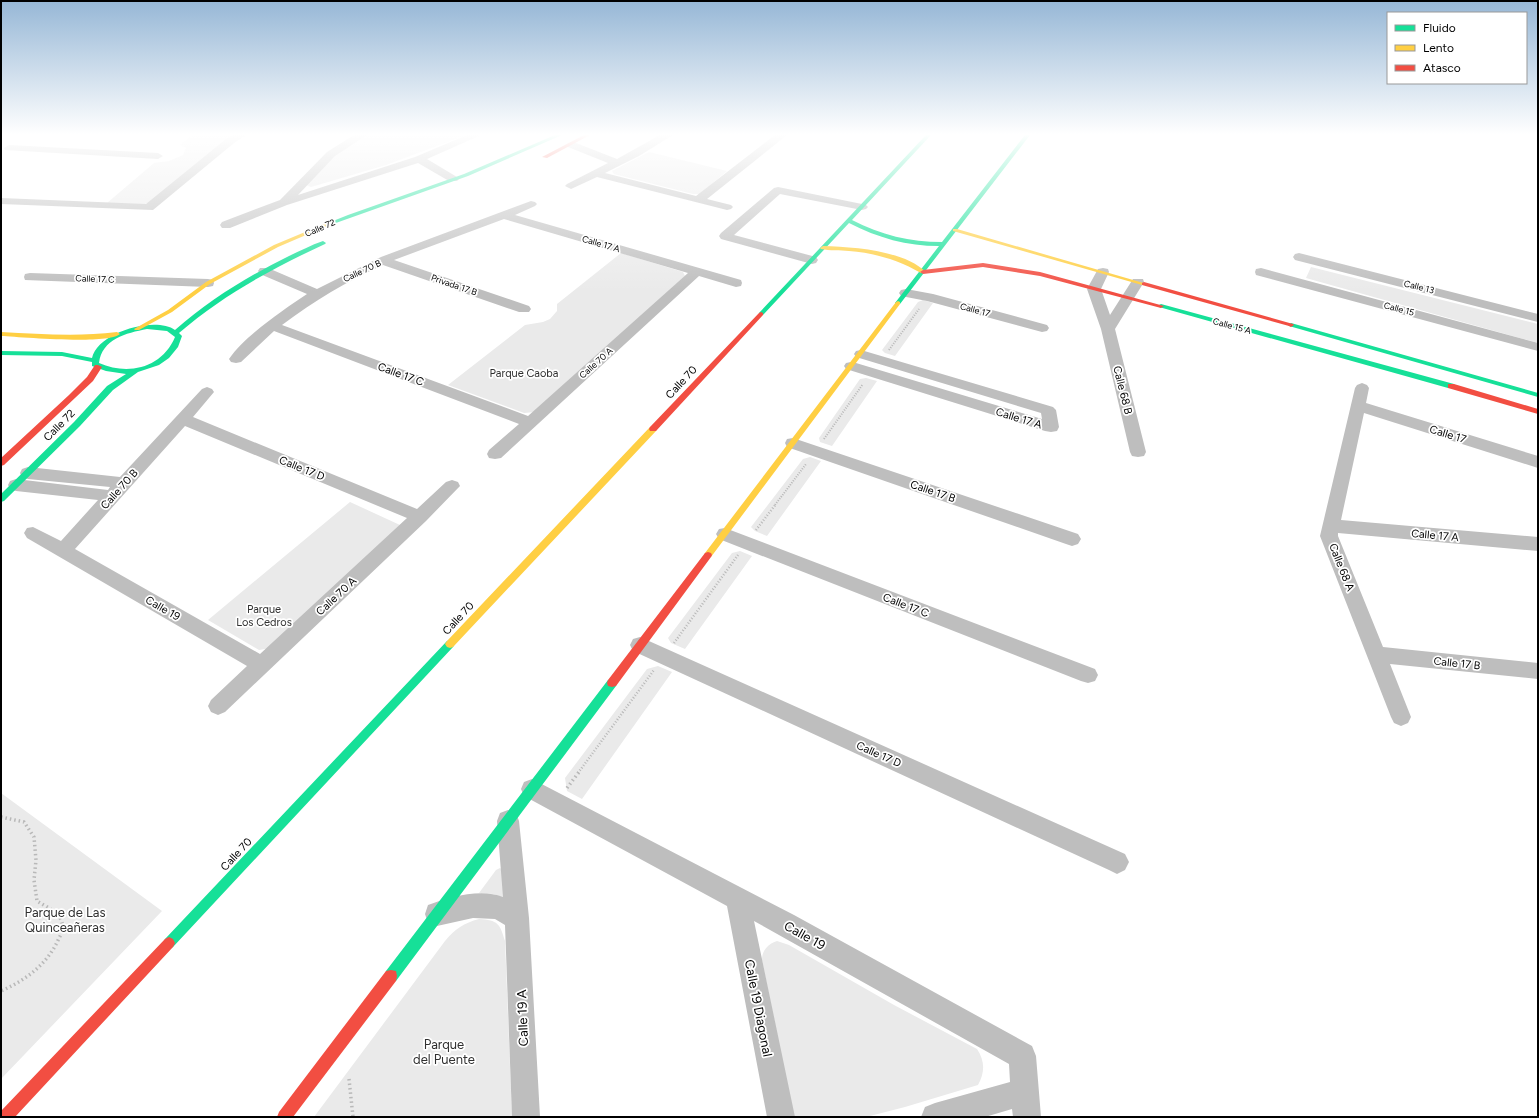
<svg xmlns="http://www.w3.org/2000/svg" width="1539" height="1118" font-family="Figtree,sans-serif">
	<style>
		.green { fill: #eaeaea }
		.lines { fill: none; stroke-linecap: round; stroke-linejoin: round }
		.path-far2 { stroke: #b8b8b8; stroke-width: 2; stroke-dasharray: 1 1.5; stroke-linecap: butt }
		.path-far1 { stroke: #b8b8b8; stroke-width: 2.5; stroke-dasharray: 1 2; stroke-linecap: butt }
		.path { stroke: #b8b8b8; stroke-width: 3.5; stroke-dasharray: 1.5 3; stroke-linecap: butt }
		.street { fill: #bebebe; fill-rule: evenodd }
		.fast { fill: #16e098; fill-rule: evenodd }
		.slow { fill: #ffcf43; fill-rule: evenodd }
		.jam { fill: #f24e42; fill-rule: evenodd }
		.labels { text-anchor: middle; stroke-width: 3.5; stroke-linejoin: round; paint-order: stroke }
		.far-street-label { font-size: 9px; fill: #000; stroke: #fff }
		.park-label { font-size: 11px; fill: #303030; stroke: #fff }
		.street-label { font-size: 11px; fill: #000; stroke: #fff }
		.near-park-label { font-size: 13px; fill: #303030; stroke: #fff }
		.near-street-label { font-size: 13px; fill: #000; stroke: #fff }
	</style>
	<rect width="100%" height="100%" fill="#fff"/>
	<path class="green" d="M192,135h43l-86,68 -9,2 -33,-2 47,-40 15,-2 14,-6 3,-7 -6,-3z
		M367,135h99l-80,30 -75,22 -5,-2 31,-31z
		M649,152l78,19 -27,23h-7l-79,-20 -2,-3z
		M621,253l62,19 2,4 -150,136 -11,1 -76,-28 77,-60 18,-3 7,-3 7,-8v-7z
		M1311,267l227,57v19l-232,-65z
		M923,300l10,3 -38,53 -10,-3 -3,-3 36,-48z
		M866,378l11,3 -45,65 -12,-4 -1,-4 41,-59z
		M810,457l11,4 -54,75 -12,-5 -4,-4 52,-68z
		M350,502l50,23 -124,122 -17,3 -51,-30z
		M740,551l12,5 -67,93 -14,-6 -3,-5 64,-85z
		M658,666l14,6 -90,127 -15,-8 -2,-13 82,-109z
		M1,793l161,118 -161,168z
		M500,868l4,3 -1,26 -10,-3 -14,-1 17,-23z
		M479,919c19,1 21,5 26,22l7,176h-198l131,-176c10,-12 19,-18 34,-22z
		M777,941l12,4 105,60 83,44c8,12 8,23 1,36l-73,22 -39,10h-72l-32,-157c0,-10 6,-16 15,-19z"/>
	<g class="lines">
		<path class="path-far2" d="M889,350l30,-41
			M824,439l39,-55
			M775,505l31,-41"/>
		<path class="path-far1" d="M756,530l20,-26
			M674,643l64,-88
			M578,773l76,-103"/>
		<path class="path" d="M567,788l12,-16
			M1,817l23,5 10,15 2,23 -2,20 3,21c8,5 20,10 24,19 3,6 1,13 -2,18 -11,26 -33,42 -58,53
			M349,1079l4,38"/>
		<path class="street" d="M233,135h13l-12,8 -81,67 -152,-6v-6l145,6 80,-65z
			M354,135h13l-32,21 -37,39 117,-38 52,-22h14l-54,24 30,18 2,2 -2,2h-8l-31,-18 -131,42 -57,23h-8l-2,-3 2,-3 58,-22 47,-48z
			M660,135h13l-34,21 -34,17 91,23 79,-61h12l-80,64 24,6 2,2 -2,2 -4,1 -130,-33 -26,12 -6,-3 2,-2 41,-21 -40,-16 -1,-2 1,-2h8l41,16z
			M9,145l149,8 5,3 -5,3 -153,-9 -1,-2z
			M778,187l84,17 4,1 2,2 -2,2 -4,1 -82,-16 -46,41 82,22 2,3 -2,3 -4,1 -91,-25 -2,-3 2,-3 53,-45z
			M531,201l4,1 2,2 -2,2 -20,9 226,65 1,3 -1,3 -5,1 -37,-11 -198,182 -6,1 -6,-1 -2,-4 2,-4 30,-26 -245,-93 -33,31 -5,1 -5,-1 -2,-3c17,-24 54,-49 78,-65l-47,-20 -2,-3 2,-3h8l49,21 64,-32zM504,219l184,54 -160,143 -246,-91c32,-24 65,-44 101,-60l136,47h10l2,-3 -2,-3 -135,-46z
			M1299,253l239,61v8l-243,-62 -2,-3 2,-3z
			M1103,268l5,1 1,3 -8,17 9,26 23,-36h10l1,3 -29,47 31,123 -2,4 -6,1 -6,-1 -2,-4 -29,-123 -14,-40 11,-20z
			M1261,268l277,75v8l-282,-76 -1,-3 1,-3z
			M30,273l178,6 5,1 1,3 -1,3 -5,1 -183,-7 -1,-3 1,-3z
			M906,289l27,5 114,31 2,3 -2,3 -5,1 -115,-31 -26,-5 -2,-3 2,-3z
			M861,350l192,57 3,3 3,17 -2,4 -6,1 -6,-1 -199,-62 -2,-3 2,-3 5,-1 5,1 186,56 -1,-6 -185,-56 -2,-3 2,-3z
			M1362,383l5,2 2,3 -3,15 172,53v12l-174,-55 -23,107 197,17v14l-200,-18v3l45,111 155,16v16l-148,-15 21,53 -3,6 -7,3 -7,-3 -3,-6 -71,-181 35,-148 2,-3z
			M207,387l5,2 2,3 -21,25 224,92 29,-27 6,-2 6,2 2,4 -34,35 -201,191 -7,3 -7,-3 -3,-6 3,-6 36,-34 -220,-128 -3,-5 3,-5 6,-1 28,14 37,-41 -82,-9 -6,-2 -2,-4 2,-4 6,-2 92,11 2,-3 -82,-8 -6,-2 -2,-4 2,-4 6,-2 92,10 82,-88zM185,426l222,92 -147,136 -185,-105z
			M793,438l285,96 3,5 -3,5 -6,2 -6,-2 -279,-97 -2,-4 2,-4z
			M725,528l370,141 3,6 -3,6 -7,2 -7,-2 -362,-142 -3,-5 3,-5z
			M640,637l485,217 4,8 -4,8 -8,4 -8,-4 -476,-219 -3,-6 3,-6z
			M532,779l262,136 238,131 4,10 5,61h-28l-1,-8 -27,8h-64l4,-10 10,-4 75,-21 -1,-18 -255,-143 41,196h-28l-40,-211 -203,-110 -3,-7 3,-7z
			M508,810l8,3 3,8 10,97 11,199h-28l-7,-192 -10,-6 -22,-1 -36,8 -9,-3 -3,-9 3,-9c21,-8 53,-17 75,-8l-6,-76 3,-8z"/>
		<path class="fast" d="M555,135h7l-94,41 -135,48 -5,-1 20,-8 116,-41z
			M926,135h5l-79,85c29,15 58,22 90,22l83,-107h5l-130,169h-4l-1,-1 44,-57c-32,0 -61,-8 -90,-23l-86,92h-4v-2z
			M323,241l3,2 -1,1c-52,24 -102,51 -146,89l3,3 -4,11 -9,11 -10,7 -21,7 -25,18 -33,36 -76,75 -3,1v-8l73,-72 33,-36 19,-12 -20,-3 -14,-5v-4l-30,-6 -61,-1v-4l61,1 30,6c6,-26 63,-42 83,-28 34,-30 73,-54 114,-74 11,-5 22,-11 34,-15zM147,329l20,2 8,6c-13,31 -47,39 -76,26 3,-24 27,-30 48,-34z
			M1161,304l293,80 1,2 -1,2h-6l-289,-81v-2z
			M1291,323l247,70v4l-249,-71 -1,-1z
			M450,640l3,1 2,3 -2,3 -280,300 -4,2 -4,-2 -2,-4 2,-4 282,-298z
			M612,679l4,1 1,3 -1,3 -220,295 -5,1 -5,-1 -1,-5 1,-5 222,-291z"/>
		<path class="slow" d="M329,222l5,1 -56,24 -68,37 -38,28 -33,18h-4l-1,-1 34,-19 38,-28 68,-37z
			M953,229h4l190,55 -5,1 -189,-54z
			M823,246c30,1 80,4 103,26l-5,1c-23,-13 -46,-20 -72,-22 -9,-1 -19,0 -28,-2l-1,-1z
			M898,301l2,1v2l-189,253h-6l-1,-2 1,-2 191,-251z
			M1,332c39,2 77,5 116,0l3,2c-13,11 -98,3 -119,2z
			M653,426l4,3 -1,2 -203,216 -3,1 -3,-1 -2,-3 2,-3 203,-214z"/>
		<path class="jam" d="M584,135h6l-43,23 -5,-1z
			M983,263l57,9 124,34 -3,2 -121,-32 -57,-9 -60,7 -3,-2 3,-2z
			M1144,282l149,42 1,1 -3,2 -2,-1 -147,-41v-2z
			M761,312l2,1v2l-107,116h-6l-1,-2 1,-2 109,-114z
			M95,365h3l4,2 -9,14 -89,84 -3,1v-8l68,-63 18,-18z
			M1448,384h6l84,25v5l-90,-26z
			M708,552l3,1 1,2 -1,2 -95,129 -4,1 -4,-1 -1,-3 1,-3 97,-127z
			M169,937l4,2 2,4 -2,4 -158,170h-14v-6l164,-172z
			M391,970l5,1 1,5 -1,5 -103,136h-16l2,-5 107,-141z"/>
	</g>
	<linearGradient id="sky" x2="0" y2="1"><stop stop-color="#96b7d6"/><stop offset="0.46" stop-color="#fff"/><stop offset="1" stop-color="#fff" stop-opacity="0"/></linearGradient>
	<rect width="1539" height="292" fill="url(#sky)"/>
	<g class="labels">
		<g class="far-street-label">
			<text transform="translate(320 228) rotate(-23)" y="3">Calle 72</text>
			<text transform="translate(601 244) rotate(16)" y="3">Calle 17 A</text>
			<text transform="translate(362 271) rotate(-25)" y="3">Calle 70 B</text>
			<text transform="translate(95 279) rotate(2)" y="3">Calle 17 C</text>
			<text transform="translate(454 285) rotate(19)" y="3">Privada 17 B</text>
			<text transform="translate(1419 287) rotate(14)" y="3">Calle 13</text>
			<text transform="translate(1399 309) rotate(15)" y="3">Calle 15</text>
			<text transform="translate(975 310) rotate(15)" y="3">Calle 17</text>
			<text transform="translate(1232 326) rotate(15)" y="3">Calle 15 A</text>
			<text transform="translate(596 363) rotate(-42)" y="3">Calle 70 A</text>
		</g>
		<g class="park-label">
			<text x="524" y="377">Parque Caoba</text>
			<text x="264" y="613">Parque<tspan x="264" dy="13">Los Cedros</tspan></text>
		</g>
		<g class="street-label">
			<text transform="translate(401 374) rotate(20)" y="4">Calle 17 C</text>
			<text transform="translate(681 382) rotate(-47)" y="4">Calle 70</text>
			<text transform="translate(1123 390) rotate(76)" y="4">Calle 68 B</text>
			<text transform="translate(1019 418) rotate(17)" y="4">Calle 17 A</text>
			<text transform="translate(59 425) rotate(-45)" y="4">Calle 72</text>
			<text transform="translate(1448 434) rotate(17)" y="4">Calle 17</text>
			<text transform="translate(302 468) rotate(22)" y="4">Calle 17 D</text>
			<text transform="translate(119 489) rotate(-48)" y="4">Calle 70 B</text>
			<text transform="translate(933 491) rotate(19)" y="4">Calle 17 B</text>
			<text transform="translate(1435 535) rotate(5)" y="4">Calle 17 A</text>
			<text transform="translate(1342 567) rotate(68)" y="4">Calle 68 A</text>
			<text transform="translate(336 596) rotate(-43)" y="4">Calle 70 A</text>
			<text transform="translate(906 605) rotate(21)" y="4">Calle 17 C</text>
			<text transform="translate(163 608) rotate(30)" y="4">Calle 19</text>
			<text transform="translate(458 618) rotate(-47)" y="4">Calle 70</text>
			<text transform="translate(1457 663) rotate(6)" y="4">Calle 17 B</text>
			<text transform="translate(879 754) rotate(24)" y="4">Calle 17 D</text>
			<text transform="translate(236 854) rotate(-47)" y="4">Calle 70</text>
		</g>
		<g class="near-park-label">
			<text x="65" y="917">Parque de Las<tspan x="65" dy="15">Quinceañeras</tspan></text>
			<text x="444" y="1049">Parque<tspan x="444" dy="15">del Puente</tspan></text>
		</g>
		<g class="near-street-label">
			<text transform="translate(805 935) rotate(29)" y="5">Calle 19</text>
			<text transform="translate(759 1008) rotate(79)" y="5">Calle 19 Diagonal</text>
			<text transform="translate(522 1018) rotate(-92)" y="5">Calle 19 A</text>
		</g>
	</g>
	<rect width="1539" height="1118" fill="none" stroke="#000000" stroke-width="4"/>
	<rect x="1387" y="12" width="140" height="72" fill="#ffffff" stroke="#999999"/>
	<rect x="1395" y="25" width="20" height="6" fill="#16e098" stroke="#999999"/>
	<text x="1423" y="32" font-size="12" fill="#000000">Fluido</text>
	<rect x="1395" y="45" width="20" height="6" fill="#ffcf43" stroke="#999999"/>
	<text x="1423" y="52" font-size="12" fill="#000000">Lento</text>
	<rect x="1395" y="65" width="20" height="6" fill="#f24e42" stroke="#999999"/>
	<text x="1423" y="72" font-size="12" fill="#000000">Atasco</text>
</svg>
